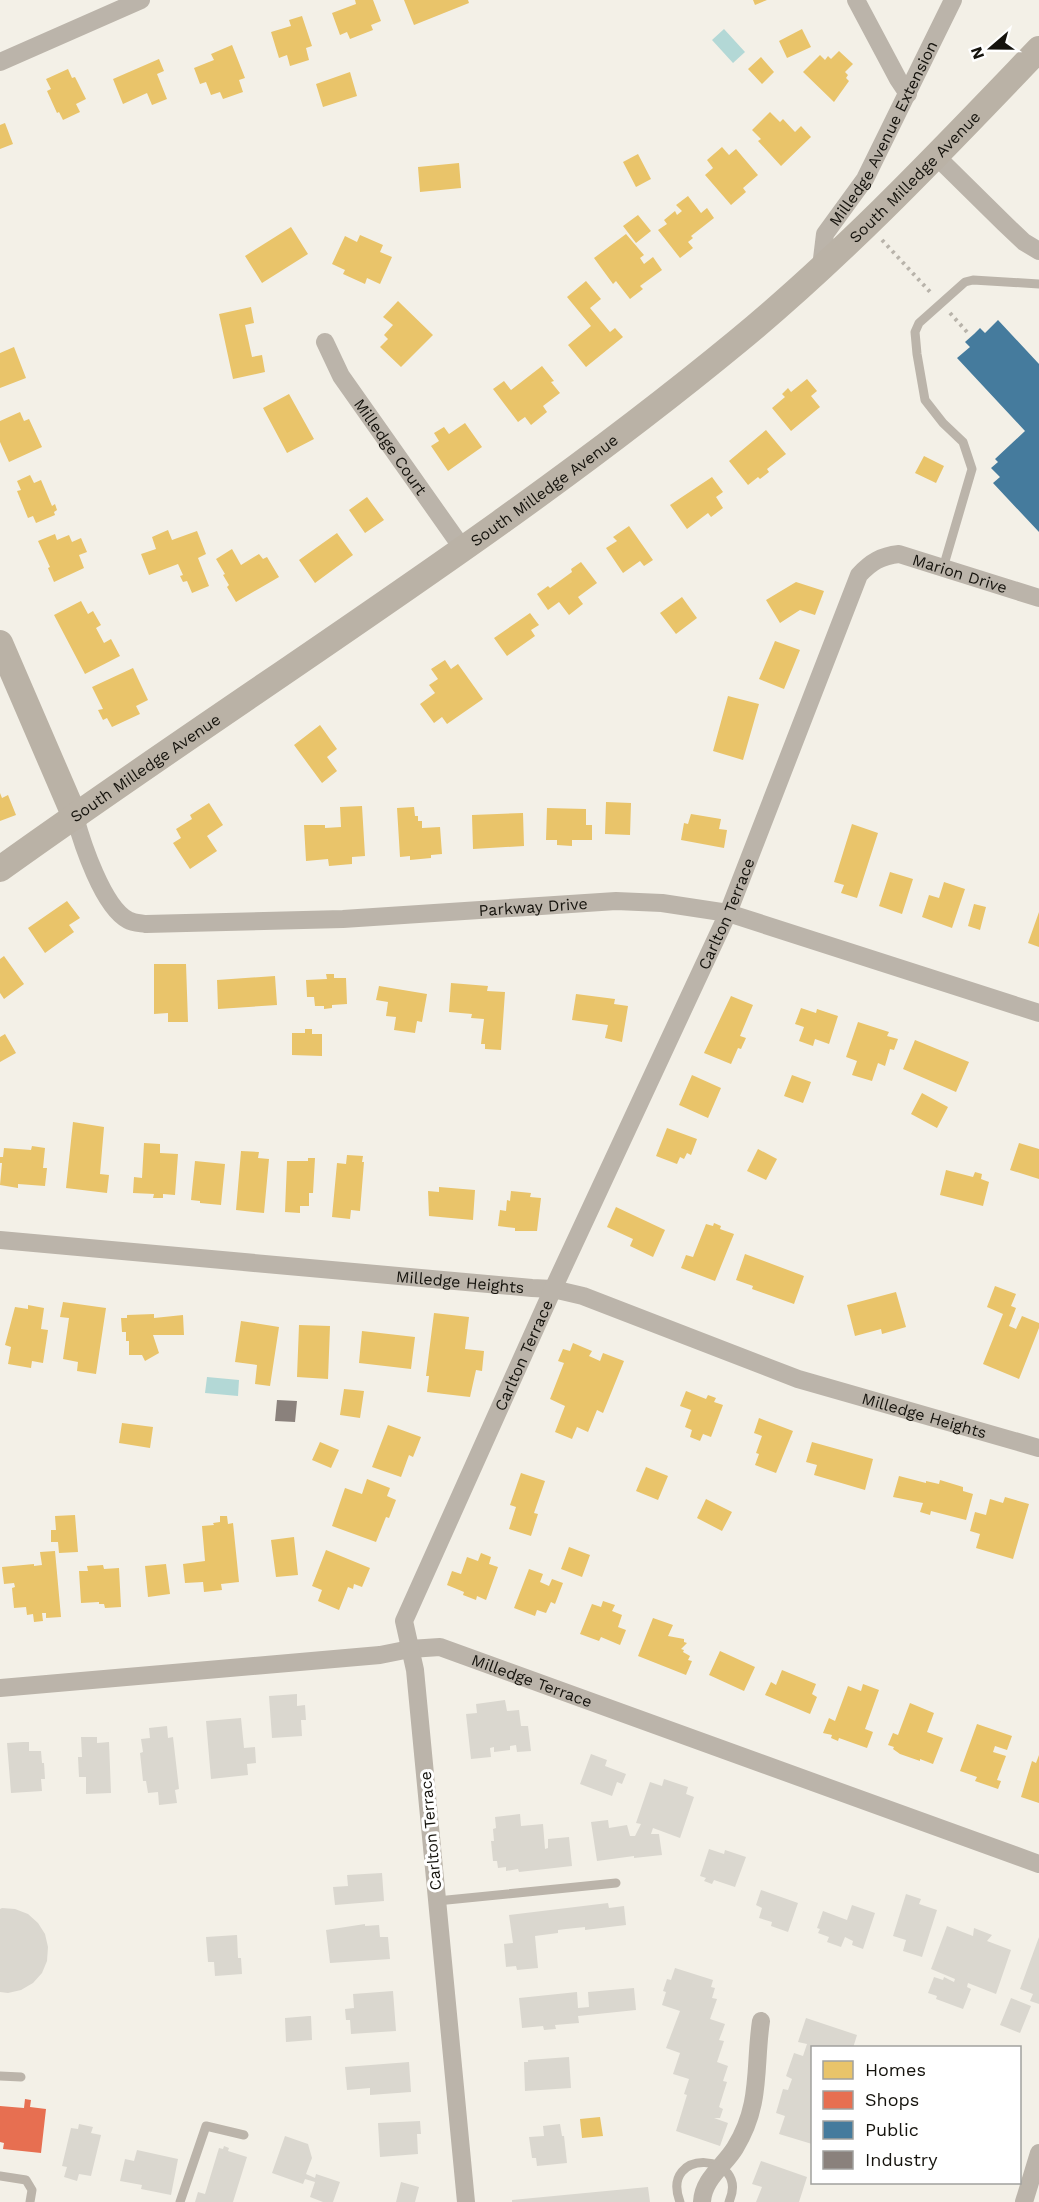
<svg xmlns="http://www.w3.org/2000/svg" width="1039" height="2202" font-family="'Work Sans',sans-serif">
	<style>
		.water { fill: #b3d8d6 }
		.homes { fill: #e9c46a }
		.shops { fill: #e76f51 }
		.public { fill: #457b9d }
		.industry { fill: #8a817c }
		.building { fill: #dad7cf }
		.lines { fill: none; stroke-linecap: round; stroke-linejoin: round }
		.path { stroke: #b8b3aa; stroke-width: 4; stroke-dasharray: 3 4.5; stroke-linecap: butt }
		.lane { stroke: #bbb4aa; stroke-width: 9 }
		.street { stroke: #bbb4aa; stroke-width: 18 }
		.secondary { stroke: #bab2a6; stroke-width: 26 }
		.labels { text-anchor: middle; stroke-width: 6; stroke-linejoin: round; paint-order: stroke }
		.street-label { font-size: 16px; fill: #15130d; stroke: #fff }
	</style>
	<rect width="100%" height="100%" fill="#f3f0e7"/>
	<path class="water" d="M724,29l21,23 -12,11 -21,-23z
		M207,1377l32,3 -1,16 -33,-3z"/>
	<path class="homes" d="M355,0h18l8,21 -10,4 2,5 -23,9 -3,-7 -7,3 -8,-22 24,-9z
		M404,0h64l1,3 -55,22z
		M753,0h14l-12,5z
		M302,16l10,30 -6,2 3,12 -19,6 -3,-11 -8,3 -8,-26 20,-6 -2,-6z
		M802,29l9,18 -24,11 -8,-17z
		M232,45l13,33 -6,2 4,12 -20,7 -3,-7 -9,3 -5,-13 -6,2 -6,-16 20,-8 -3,-6z
		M839,51l14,13 -8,8 3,3 -2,3 3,3 -15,21 -31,-30 17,-17 5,5 3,-4 3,3z
		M761,57l13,15 -12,12 -14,-15z
		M159,59l5,12 -7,3 10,25 -15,6 -5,-12 -24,11 -10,-25z
		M68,69l4,9 3,-1 11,22 -10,5 4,8 -17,8 -4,-8 -2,1 -10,-22 4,-2 -5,-10z
		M350,72l7,24 -34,11 -7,-23z
		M770,112l10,10 3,-3 12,13 6,-6 10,11 -30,29 -23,-25 3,-2 -9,-9z
		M5,123l8,21 -13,5v-24z
		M722,147l7,8 7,-6 22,26 -15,13 3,4 -15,13 -26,-30 8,-7 -6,-8z
		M638,154l13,25 -15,8 -13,-25z
		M459,163l2,25 -41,4 -2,-25z
		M688,196l13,17 6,-5 7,10 -23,18 2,2 -5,4 5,6 -13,10 -22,-28 9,-6 -3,-4 11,-9 2,4 5,-4 -6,-6z
		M638,215l13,16 -15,12 -13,-17z
		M291,227l17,27 -46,29 -17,-27z
		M626,234l18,21 -4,3 4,6 9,-7 9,13 -22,16 3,3 -13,10 -14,-18 -3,3 -19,-26z
		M360,235l23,10 -3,7 12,5 -12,27 -13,-6 -2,6 -22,-10 2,-4 -13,-6 13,-28 12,6z
		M586,281l15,18 -11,9 20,24 5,-4 8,9 -37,30 -18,-22 23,-19 -24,-29z
		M398,301l35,34 -32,32 -21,-20 8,-8 -4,-4 9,-10 -10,-8z
		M251,307l3,16 -9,2 7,32 10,-2 3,17 -32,7 -14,-65z
		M14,347l12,31 -26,10v-35z
		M542,366l12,15 -3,1 9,11 -17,13 4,6 -16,13 -6,-8 -7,5 -25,-33 11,-8 7,9z
		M807,379l10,12 -6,5 9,11 -29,24 -19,-23 13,-11 -3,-3 6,-6 3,4z
		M289,394l25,45 -27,14 -24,-45z
		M20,412l4,9 5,-2 13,28 -33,15 -9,-20v-21z
		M465,423l17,24 -34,24 -17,-25 8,-5 -5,-8 10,-6 5,7z
		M766,430l20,24 -19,15 2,3 -9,7 -2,-2 -10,8 -19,-24z
		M924,456l20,10 -8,17 -21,-10z
		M30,475l4,8 7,-3 11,26 3,-2 2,6 -3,2 1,3 -19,8 -3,-7 -5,2 -11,-27 4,-1 -4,-9z
		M712,477l11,15 -7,5 7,11 -12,9 -3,-4 -21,16 -17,-24z
		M367,497l17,23 -19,13 -16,-23z
		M629,526l24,34 -9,6 -4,-5 -17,12 -17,-25 11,-7 -4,-4z
		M168,530l4,10 25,-9 9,23 -8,4 11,28 -17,7 -5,-12 -4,1 -3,-6 3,-1 -5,-11 -29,11 -8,-21 15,-5 -4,-12z
		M337,533l16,22 -38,28 -16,-23z
		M55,534l2,6 12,-5 3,7 9,-4 6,14 -8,3 5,13 -30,14 -6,-14 2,-1 -12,-26z
		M232,549l9,16 18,-11 4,5 4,-2 12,20 -43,25 -9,-15 2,-2 -6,-10 2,-1 -9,-15z
		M581,562l16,21 -19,14 5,7 -14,11 -10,-13 -11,8 -11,-16 11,-8 2,2 22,-16 -1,-3z
		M796,582l28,9 -9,24 -15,-5 -20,13 -14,-23z
		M682,597l15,21 -21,16 -16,-21z
		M81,601l7,13 5,-3 8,14 -5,3 8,15 7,-4 9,17 -35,18 -31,-59z
		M530,613l9,12 -8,5 4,6 -28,20 -13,-18z
		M775,641l25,9 -16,39 -25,-10z
		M445,660l6,9 7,-5 25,35 -36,25 -5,-7 -8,6 -14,-19 15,-11 -6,-8 9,-6 -7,-10z
		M133,668l15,32 -12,6 4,8 -28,13 -5,-9 -4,2 -5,-10 5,-1 -11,-22z
		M728,696l31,8 -16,56 -30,-9z
		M320,725l17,24 -10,8 10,14 -15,12 -28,-38z
		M0,793l2,5 6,-3 8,20 -16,6z
		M606,802l25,1 -1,32 -25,-1z
		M209,803l14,22 -16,11 10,15 -27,18 -17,-26 8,-5 -5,-9 16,-10 -2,-4z
		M362,806l3,50 -13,1v7l-23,2 -1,-7 -22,2 -2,-36h21v3l16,-1 -1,-20z
		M414,807l1,9h3v5h4v7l18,-1 2,27 -11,1v3l-21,2v-4l-10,1 -3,-49z
		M547,808l39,1v16h6v15h-20v6l-15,-1v-5h-11z
		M523,813l1,33 -51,3 -1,-34z
		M691,814l30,5 -2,10 8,1 -3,18 -43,-8 3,-17 4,1z
		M852,824l26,9 -21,65 -16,-5 3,-8 -10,-3z
		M890,872l23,7 -11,35 -23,-8z
		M944,882l21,7 -13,39 -30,-11 7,-22 10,3z
		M67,901l13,17 -11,7 5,7 -29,21 -17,-25z
		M974,904l12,3 -6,23 -12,-4z
		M1039,912v35l-11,-4z
		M4,956l20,28 -20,15 -4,-6v-34z
		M154,964h32l2,58h-20v-9l-14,1z
		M326,974h8v4h12l1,26 -15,1v3l-8,1v-3h-9l-1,-9h-7l-1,-17 21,-1z
		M275,976l2,29 -59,4 -1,-29z
		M451,983l37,3 -1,5 18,1 -4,58 -16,-1v-5h-4l3,-25 -13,-1 1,-4 -23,-2z
		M379,986l48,8 -5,28 -5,-1 -2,12 -21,-3 2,-13 -10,-1 2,-14 -12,-2z
		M576,994l39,5 -1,5 14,2 -6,36 -17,-4 3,-13 -36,-5z
		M731,996l22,9 -13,31 6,2 -5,11 -3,-1 -7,16 -27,-11z
		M801,1008l15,5 1,-4 21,7 -9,28 -14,-5 -2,7 -14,-5 5,-14 -9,-3z
		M858,1022l31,10 -2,4 11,3 -4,11 -4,-1 -5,17 -7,-3 -6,18 -20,-6 5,-14 -11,-4z
		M305,1029h7v5h10v22l-30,-1v-22h13z
		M5,1034l11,19 -16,9v-25z
		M915,1040l54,22 -13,30 -53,-23z
		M692,1075l29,13 -13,30 -29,-13z
		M792,1075l19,7 -8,21 -19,-7z
		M922,1093l26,14 -11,21 -26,-14z
		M73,1122l31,5 -4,47 9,1 -2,18 -41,-5z
		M667,1128l30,11 -6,16 -4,-2 -3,6 -4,-2 -3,7 -21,-8z
		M144,1143l16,1v9l18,1 -3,41 -12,-1v4h-10l1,-4 -21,-1 1,-16 8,1z
		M1019,1143l20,6v30l-29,-9z
		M32,1146l13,2 -2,20h4l-2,18 -27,-2v4l-18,-3 2,-22h-2v-6h3l1,-9 27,2z
		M758,1149l19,10 -11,21 -19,-9z
		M241,1151l18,1 -1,6 11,1 -5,54 -28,-3z
		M347,1155l16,1 -1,6h2l-4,49 -9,-1 -1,9 -18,-2 5,-54 9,1z
		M308,1158h7l-2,35h-4v13h-9v7l-15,-1 2,-51h21z
		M195,1161l30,3 -4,41 -21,-2v-2l-9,-1z
		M946,1170l27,7 2,-5 7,2 -1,5 8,3 -6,24 -43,-11z
		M439,1187l36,3 -2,30 -44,-4 -1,-25 11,1z
		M511,1191l20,2 -1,4 11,1 -4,33h-22v-3l-17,-2 2,-16 6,1 1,-11 3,1z
		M616,1207l49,23 -12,27 -23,-11 3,-7 -26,-12z
		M714,1223l7,3 -1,3 14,5 -19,47 -34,-13 5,-13 7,2 13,-33 7,2z
		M745,1254l59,22 -10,28 -42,-15 1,-3 -17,-6z
		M995,1286l21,8 -5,12 5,2 -7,18 7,3 6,-13 17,7v5l-20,51 -36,-15 20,-50 -16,-7z
		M896,1292l10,35 -24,7 -1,-5 -26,7 -8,-31z
		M63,1302l43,6 -10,66 -19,-3 1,-9 -15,-3 6,-41 -9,-1z
		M28,1305l16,3 -3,21 7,1 -5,33 -11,-2 -1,7 -23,-4 3,-17 -6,-2 10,-38 13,2z
		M434,1313l35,4 -4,32 19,2 -2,20 -6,-1 -6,27 -43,-5 2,-16h-3z
		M154,1314v4l29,-3 1,20h-31l6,18 -14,8 -3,-6h-13v-14h-3v-9h-4l-1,-14h6v-3z
		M241,1321l38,6 -9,59 -15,-2 2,-19 -22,-3z
		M299,1325l31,1 -2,53 -31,-2z
		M362,1331l53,6 -4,32 -52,-6z
		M573,1343l19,8 -3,5 11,5 3,-8 21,8 -21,52 -6,-3 -9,22 -11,-5 -5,12 -17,-7 10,-26 -15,-7 14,-36 -6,-2 5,-12 7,2z
		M344,1389l20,2 -4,27 -20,-3z
		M686,1391l20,8 2,-4 8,3 -2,4 9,3 -12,32 -8,-3 -3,7 -10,-4 2,-7 -7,-3 6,-17 -11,-4z
		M759,1418l34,13 -17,42 -21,-8 4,-11 -3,-1 6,-17 -8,-3z
		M122,1423l31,4 -3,21 -31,-5z
		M388,1425l33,12 -8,20 -4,-2 -8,22 -29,-10z
		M320,1442l19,8 -8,18 -19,-8z
		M812,1442l61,17 -8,31 -51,-15 3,-10 -11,-3z
		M646,1467l22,9 -10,24 -22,-9z
		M521,1473l24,8 -11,32 4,1 -7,22 -22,-7 7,-22 -6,-2z
		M899,1476l27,7v-2l13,3 1,-4 23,7v4l10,3 -7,26 -35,-9 -1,4 -10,-3 3,-9 -30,-6z
		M367,1479l23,9 -3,8 9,4 -7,18 -3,-1 -10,25 -44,-16 13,-38 17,6z
		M1005,1497l24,7 -16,55 -37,-11 4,-14 -10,-3 5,-19 11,3 4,-16 13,4z
		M706,1499l26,13 -10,19 -25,-13z
		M75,1515l3,37 -19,1 -1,-11h-7v-12h5l-1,-14z
		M220,1516h7l1,8 5,-1 6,59 -18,2 1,6 -18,2 -1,-10 -18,1 -2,-19 22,-3 -3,-35 12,-1 -1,-2 7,-1z
		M294,1537l4,38 -22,2 -5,-37z
		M569,1547l21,8 -8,22 -21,-8z
		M326,1550l44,18 -8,19 -8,-3 -1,5 -5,-2 -9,23 -21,-9 4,-11 -10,-4z
		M55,1551l6,66 -15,1v-5h-4l1,8 -9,1 -1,-8 -6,1 -1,-8 -12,1 -2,-20 3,-1 -1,-4 -10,1 -2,-17 32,-3v2l8,-1 -2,-13z
		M481,1553l10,4 -2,7 9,3 -12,33 -9,-4 -1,4 -13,-5 1,-3 -17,-7 5,-14 9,3 6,-17 11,4z
		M166,1564l4,30 -22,3 -3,-31z
		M103,1565l1,4 15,-1 2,39 -16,1 -1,-4h-5v-2l-18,1 -2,-32h9l-1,-5z
		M529,1569l14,5 -3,8 9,4 3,-7 11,4 -8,21 -4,-2 -5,11 -9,-3 -2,6 -21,-8z
		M603,1601l12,4 -3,6 10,4 -4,12 8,3 -6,15 -19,-8 -2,4 -19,-7 12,-30 9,3z
		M653,1618l20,7 -5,11 16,3v3l3,1 -6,6 3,1 -1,2 7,4 -2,4 4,1 -6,14 -48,-19z
		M720,1651l35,16 -11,24 -35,-16z
		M782,1670l34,14 -4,10 5,3 -7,17 -45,-19 6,-13 5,3z
		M863,1684l16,6 -14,39 8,3 -6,16 -28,-10 -1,3 -7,-3 1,-3 -9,-2 6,-15 6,3 13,-35 13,5z
		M910,1703l24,10 -7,19 16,6 -10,26 -13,-5v2l-20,-7 -7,-5 1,-2 -6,-2 5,-12 5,2z
		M977,1724l35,12 -5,14 -12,-4 -2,6 13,4 -9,24 4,1 -3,8 -23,-8 2,-4 -17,-6z
		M1039,1755v48l-18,-6 11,-36 4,2z
		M600,2117l3,19 -21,2 -2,-19z"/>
	<path class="shops" d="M25,2099l6,1 -1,7 16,2 -5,44 -38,-4 1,-6 -4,-1v-36l24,2z"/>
	<path class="public" d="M998,320l41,44v168l-46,-49 7,-6 -9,-9 7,-6 -3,-3 30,-28 -68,-73 13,-11 -5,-5 9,-8 6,-6 5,5z"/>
	<path class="industry" d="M277,1400l20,1 -2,21 -20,-1z"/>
	<path class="building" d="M297,1694v12l8,-1 1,15h-5l1,16 -30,2 -3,-42z
		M505,1700l2,11 12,-1 2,16h7l3,25 -14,1 -1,-7 -6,1v4l-16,2v-5l-4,1 1,9 -20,2 -5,-45 11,-1 -1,-9z
		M241,1718l3,30 11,-1 1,16 -9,1 1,11 -37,4 -5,-58z
		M167,1726l1,12 5,-1 6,52 -4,1 2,13 -18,2 -1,-13 -10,1 -2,-12h-3l-3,-28 3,-1 -2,-13 9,-1 -1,-10z
		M81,1737h16v6l12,-1 2,51 -25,1v-17h-7l-1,-20h4z
		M23,1742h6v9h12l1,12h2l1,16h-4l1,12 -31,2 -4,-50z
		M591,1754l16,6 -2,6 21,8 -4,10 -5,-2 -5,14 -32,-12z
		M664,1779l24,8 -2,7 8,3 -14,41 -27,-10 -2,6h8l3,21 -28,3v-2l-37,5 -6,-39 17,-2 1,8 18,-3 3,11h5l6,-12 -5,-1 14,-41 12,4z
		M520,1814l1,12 22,-2 2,25 3,-1v-9l21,-2 3,29 -53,6 -1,-3 -12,2v-4l-8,1 -1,-7h-4l-2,-20h3l-1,-12 3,-1 -1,-11z
		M709,1849l15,5 1,-4 21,7 -11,30 -21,-7 -2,4 -8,-3 2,-3 -6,-2z
		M382,1873l2,28 -49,4 -2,-18 15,-1 -1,-11z
		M761,1890l37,13 -10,29 -17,-6 1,-4 -13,-4 3,-10 -6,-3z
		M906,1894l15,5 -2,5 18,6 -15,47 -19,-6 3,-11 -13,-4z
		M608,1903l1,5 15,-2 2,19 -41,5v-3l-19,2 -8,1v3l-23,3 3,32 -21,2 -1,-4 -10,1 -2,-23 9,-1 -4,-28z
		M852,1905l23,8 -12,36 -11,-4 1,-4 -8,-4 -4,10 -14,-5 2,-5 -11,-4 2,-4 -3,-1 6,-17 24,9z
		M2,1908l13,1 13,5 10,9 7,11 3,13 -1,14 -5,12 -9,10 -12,7 -13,3 -8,-1v-83z
		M365,1924v2l14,-1 1,12h8l2,22 -60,4 -4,-33z
		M947,1926l26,10 1,-8 18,7 -5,6 24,9 -15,44 -28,-11 -1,4 4,2 -8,20 -27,-10 1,-3 -9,-3 6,-16 9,3 1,-3 10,5 1,-3 -24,-10z
		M237,1935l1,23h3l1,16 -27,2 -1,-14h-6l-2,-25z
		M1039,1937v67l-9,-3 3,-7 -13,-5z
		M675,1968l38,12 -2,7 4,1 -3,10 5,1 -7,20 15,5 -6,16 5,1 -7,21 11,4 -5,15 4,1 -8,25 4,2 -3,9h-6l14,5 -8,23 -44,-15 11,-36 -3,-1 5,-15 -16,-5 7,-21 -14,-5 14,-37 -18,-6 4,-13 -3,-1 4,-12 4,1z
		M634,1988l2,22 -58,6 1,7 -24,2 1,4 -12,1 -1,-4 -21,2 -3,-30 58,-6 1,16 11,-1 -1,-15z
		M393,1991l3,40 -45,3 -1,-14h-4l-1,-11 9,-1 -1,-14z
		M1011,1998l20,8 -11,27 -20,-8z
		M309,2016h2l1,24 -26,2 -1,-24z
		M806,2018l51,17 -4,13h-41v96l-33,-10 6,-18 -9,-3 7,-24 5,1 4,-11 -6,-3 8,-23 9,3 4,-12 -9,-2z
		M569,2057l2,31 -46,3 -1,-29h4v-2z
		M409,2062l2,30 -41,3v-7l-23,2 -2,-23z
		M420,2121l1,13h-4l1,20 -38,3 -2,-34z
		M79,2124l14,3 -2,6 10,2 -10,41 -12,-2 -2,7 -13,-4 3,-10 -5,-1 9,-38 7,1z
		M560,2124l2,12h2l3,27 -30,3 -1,-8h-4l-3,-21 15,-1 -1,-10z
		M285,2136l23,8 4,14 -6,16 9,4 1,-4 24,8 -7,20h-10l-13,-5 5,-15 -10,-3 -2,5 -31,-11z
		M224,2146l5,2 -1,3 19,6 -14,45h-38l3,-10 7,2 14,-46 4,1z
		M137,2150l41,9 -7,36 -30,-6 1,-4 -22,-4 5,-22 9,2z
		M761,2161l46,16 -8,25h-43l6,-15 -10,-3z
		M401,2182l18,5 -4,15h-19z
		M648,2187l2,15h-138v-2z"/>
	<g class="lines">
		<path class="path" d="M882,240l50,54
			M950,313l17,19"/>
		<path class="lane" d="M943,568l29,-99 -9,-27 -20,-19 -18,-23 -8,-46 -2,-22 4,-9 46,-41 8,-2 66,4
			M437,1901l179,-18
			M0,2076l21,1
			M0,2176l26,4 6,10 -2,12
			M180,2202l26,-76 38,9
			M680,2202c-21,-55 71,-50 49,0"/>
		<g class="street">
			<path d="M856,0l42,79 10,15"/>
			<path d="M0,62l141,-62"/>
			<path d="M936,156l68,67 20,19 15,9"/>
			<path id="s1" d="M821,267l4,-33 40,-55 88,-179"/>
			<path id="s2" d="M325,342l16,34 122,173"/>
			<path id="s3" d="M75,817c7,26 28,90 53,103 5,3 12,3 18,4l197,-5 273,-18 46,2 66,10 311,100"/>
			<path id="s4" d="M0,1240l532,48 21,1 30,7 215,83 241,69"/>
			<path id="s5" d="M0,1688l380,-33 30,-6 30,-2 599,217"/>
			<path id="s6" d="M466,2202l-51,-532 -11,-49 149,-332 175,-376 131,-338c12,-13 22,-19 40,-21l140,44"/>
			<path d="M702,2202c1,-23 22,-36 33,-54 27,-44 19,-80 26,-127"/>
			<path d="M1024,2202l15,-49"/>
		</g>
		<g class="secondary">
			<path d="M0,643l75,174"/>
			<path id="s7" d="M0,869c245,-176 504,-335 738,-528 108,-89 204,-191 301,-292"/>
		</g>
	</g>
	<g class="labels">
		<g class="street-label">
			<text dy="6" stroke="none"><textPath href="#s1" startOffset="150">Milledge Avenue Extension</textPath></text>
			<text dy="6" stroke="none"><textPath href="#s7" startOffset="1149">South Milledge Avenue</textPath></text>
			<text dy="6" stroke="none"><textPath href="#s2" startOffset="124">Milledge Court</textPath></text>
			<text dy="6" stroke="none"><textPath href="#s7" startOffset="663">South Milledge Avenue</textPath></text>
			<text dy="6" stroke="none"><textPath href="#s6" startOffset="1836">Marion Drive</textPath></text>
			<text dy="6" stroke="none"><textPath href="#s7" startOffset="177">South Milledge Avenue</textPath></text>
			<text dy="6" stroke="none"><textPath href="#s3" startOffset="524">Parkway Drive</textPath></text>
			<text dy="6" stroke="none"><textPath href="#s6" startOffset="1362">Carlton Terrace</textPath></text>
			<text dy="6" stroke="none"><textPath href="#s4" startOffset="462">Milledge Heights</textPath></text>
			<text dy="6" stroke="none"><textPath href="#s6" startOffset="876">Carlton Terrace</textPath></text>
			<text dy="6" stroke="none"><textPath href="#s4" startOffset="948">Milledge Heights</textPath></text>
			<text dy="6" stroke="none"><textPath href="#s5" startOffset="540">Milledge Terrace</textPath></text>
			<text transform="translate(430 1831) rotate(-95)" y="6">Carlton Terrace</text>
		</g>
	</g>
	<rect x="811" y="2046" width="210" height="138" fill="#ffffff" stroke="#a1a19e" stroke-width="1.5"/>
	<rect x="823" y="2061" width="30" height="18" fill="#e9c46a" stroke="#a1a19e" stroke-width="1.5"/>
	<text x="865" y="2076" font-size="18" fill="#15130d">Homes</text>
	<rect x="823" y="2091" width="30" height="18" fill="#e76f51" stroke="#a1a19e" stroke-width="1.5"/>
	<text x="865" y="2106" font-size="18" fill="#15130d">Shops</text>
	<rect x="823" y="2121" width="30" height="18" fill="#457b9d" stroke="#a1a19e" stroke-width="1.5"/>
	<text x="865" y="2136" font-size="18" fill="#15130d">Public</text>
	<rect x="823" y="2151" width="30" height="18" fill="#8a817c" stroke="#a1a19e" stroke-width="1.5"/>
	<text x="865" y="2166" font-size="18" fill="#15130d">Industry</text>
	<g transform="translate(991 48) rotate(250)" stroke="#ffffff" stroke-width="4.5" paint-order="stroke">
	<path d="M0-4.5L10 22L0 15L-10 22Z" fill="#15130d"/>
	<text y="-9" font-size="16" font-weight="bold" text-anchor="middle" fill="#15130d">N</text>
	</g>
</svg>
